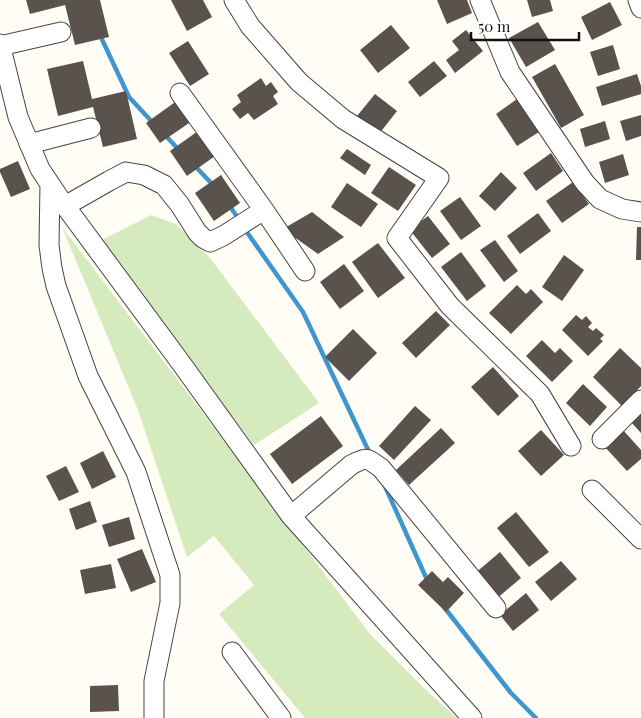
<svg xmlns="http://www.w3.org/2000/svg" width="641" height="718" font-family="'Playfair Display',serif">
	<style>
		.green { fill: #d5ebbd }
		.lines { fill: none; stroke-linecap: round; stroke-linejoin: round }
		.stream { stroke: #3f96cf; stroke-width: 4.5 }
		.building { fill: #5a524d }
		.minor-casing { stroke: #444; stroke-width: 21 }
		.minor { stroke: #fff; stroke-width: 19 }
	</style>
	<rect width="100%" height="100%" fill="#fffdf5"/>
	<path class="green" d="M151,215l25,9 34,34 109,145 -65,42 -154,-204z
		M62,227l308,407 57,57 30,27h-152l-86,-104 35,-29 -40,-49 -27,21 -49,-147z"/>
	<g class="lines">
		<path class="stream" d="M99,33l30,64 25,27
			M165,135l15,16
			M194,165l19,20
			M229,205l11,16
			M244,228l59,84 67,142
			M384,484l44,98
			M444,607l67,86 25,25"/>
	</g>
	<path class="building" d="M26,0h74l9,37 -34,8 -10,-40 -35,9z
		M171,0h32l9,17 -25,14z
		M437,0h30l5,13 -25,11z
		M527,0h23l3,11 -21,6z
		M610,2l12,23 -30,15 -11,-23z
		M538,22l17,28 -29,17 -17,-29z
		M391,25l19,23 -32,25 -18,-23z
		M466,30l17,21 -28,22 -9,-13 13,-10 -7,-9z
		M188,41l21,33 -19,12 -21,-33z
		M613,45l7,24 -22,7 -8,-24z
		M83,61l9,38 34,-8 11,48 -34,8 -10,-40 -35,9 -11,-47z
		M434,61l13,15 -27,21 -12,-15z
		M555,64l29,51 -23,13 -29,-51z
		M637,74l4,12v8l-39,12 -6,-19z
		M261,78l5,8 5,-4 7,10 -5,4 5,8 -24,16 -6,-7 -8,6 -8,-10 9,-7 -4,-7z
		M375,94l22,17 -18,23 -22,-18z
		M517,99l22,33 -22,14 -21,-32z
		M178,100l14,21 -32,22 -14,-20z
		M641,115v21l-15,5 -6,-20z
		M605,121l5,18 -25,8 -5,-18z
		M198,131l17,25 -28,20 -17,-25z
		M347,149l24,16 -6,10 -25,-17z
		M551,153l12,18 -27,20 -13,-18z
		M623,154l6,21 -24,8 -6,-21z
		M18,161l12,28 -19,8 -11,-25v-3z
		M389,167l27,18 -18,26 -27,-18z
		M501,172l16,16 -22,23 -16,-15z
		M221,175l19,28 -26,18 -19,-28z
		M573,182l16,22 -27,19 -16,-22z
		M347,183l31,21 -17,23 -30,-20z
		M460,197l21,29 -20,14 -21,-29z
		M312,212l32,25 -26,17 -35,-25z
		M538,213l13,18 -31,23 -13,-18z
		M428,216l22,28 -18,14 -22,-28z
		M637,227h4v33h-5z
		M495,240l23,31 -14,11 -24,-32z
		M378,243l27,35 -27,20 -26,-36z
		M461,252l25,34 -19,15 -26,-34z
		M564,255l20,15 -22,31 -20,-14z
		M344,264l20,27 -24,18 -20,-27z
		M517,285l9,9 5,-5 12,13 -32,32 -22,-21z
		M436,311l14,14 -34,33 -14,-15z
		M576,315l6,5 4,-4 6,7 -4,4 5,4 3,-3 8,7 -4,4 3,2 -15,15 -26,-26z
		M353,329l24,24 -28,28 -24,-24z
		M542,340l13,13 5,-5 13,13 -21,21 -26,-26z
		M620,348l21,20v18l-19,20 -29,-29z
		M493,367l26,29 -21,20 -27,-29z
		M583,384l24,23 -17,19 -24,-23z
		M415,406l16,14 -37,40 -15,-14z
		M641,413v20l-10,-11z
		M321,416l22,30 -51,38 -22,-30z
		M441,428l14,15 -46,42 -13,-15z
		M541,430l23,25 -23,21 -23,-25z
		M623,430l18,20v9l-14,12 -23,-25z
		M103,451l13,26 -24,12 -12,-26z
		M66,466l13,26 -20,9 -13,-25z
		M90,501l7,21 -21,8 -7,-21z
		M516,512l33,40 -20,15 -32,-39z
		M129,517l6,22 -26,8 -7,-22z
		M142,549l14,33 -25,10 -14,-33z
		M500,552l21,26 -27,23 -21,-26z
		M561,561l16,18 -26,22 -16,-19z
		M111,564l5,24 -31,6 -5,-24z
		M432,571l11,11 5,-5 16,16 -18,19 -28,-27z
		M526,593l13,17 -26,21 -13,-16z
		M118,685l1,26 -29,1v-26z"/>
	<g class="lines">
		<g class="minor-casing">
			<path id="minor" d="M234,0l16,26 49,56 44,37 96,59 -42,60 53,68 90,88 31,52
				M480,0l30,72 75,111 15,16 22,10 19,3
				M638,0l3,8
				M0,44l18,73 22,52 20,30 121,164 110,153 181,202
				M0,46l61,-14
				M180,93l84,117 41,61
				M29,144l62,-16
				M50,184l-1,61 3,23 4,18 32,90 48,96 34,103v28l-16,78v37
				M65,206l44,-25 17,-9 18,3 20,10 16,20 17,27 6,6 7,4 13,-6 41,-26
				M602,439l39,-39
				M592,490l49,49
				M291,516l60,-51c17,-9 15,-7 30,3l115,140
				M232,652l49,66"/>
		</g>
		<use href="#minor" class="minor"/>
	</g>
	<path d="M471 32v8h108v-8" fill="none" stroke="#111111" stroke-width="2.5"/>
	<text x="478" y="32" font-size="15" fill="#111111" stroke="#ffffff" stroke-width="4" paint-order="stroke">50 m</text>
</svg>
